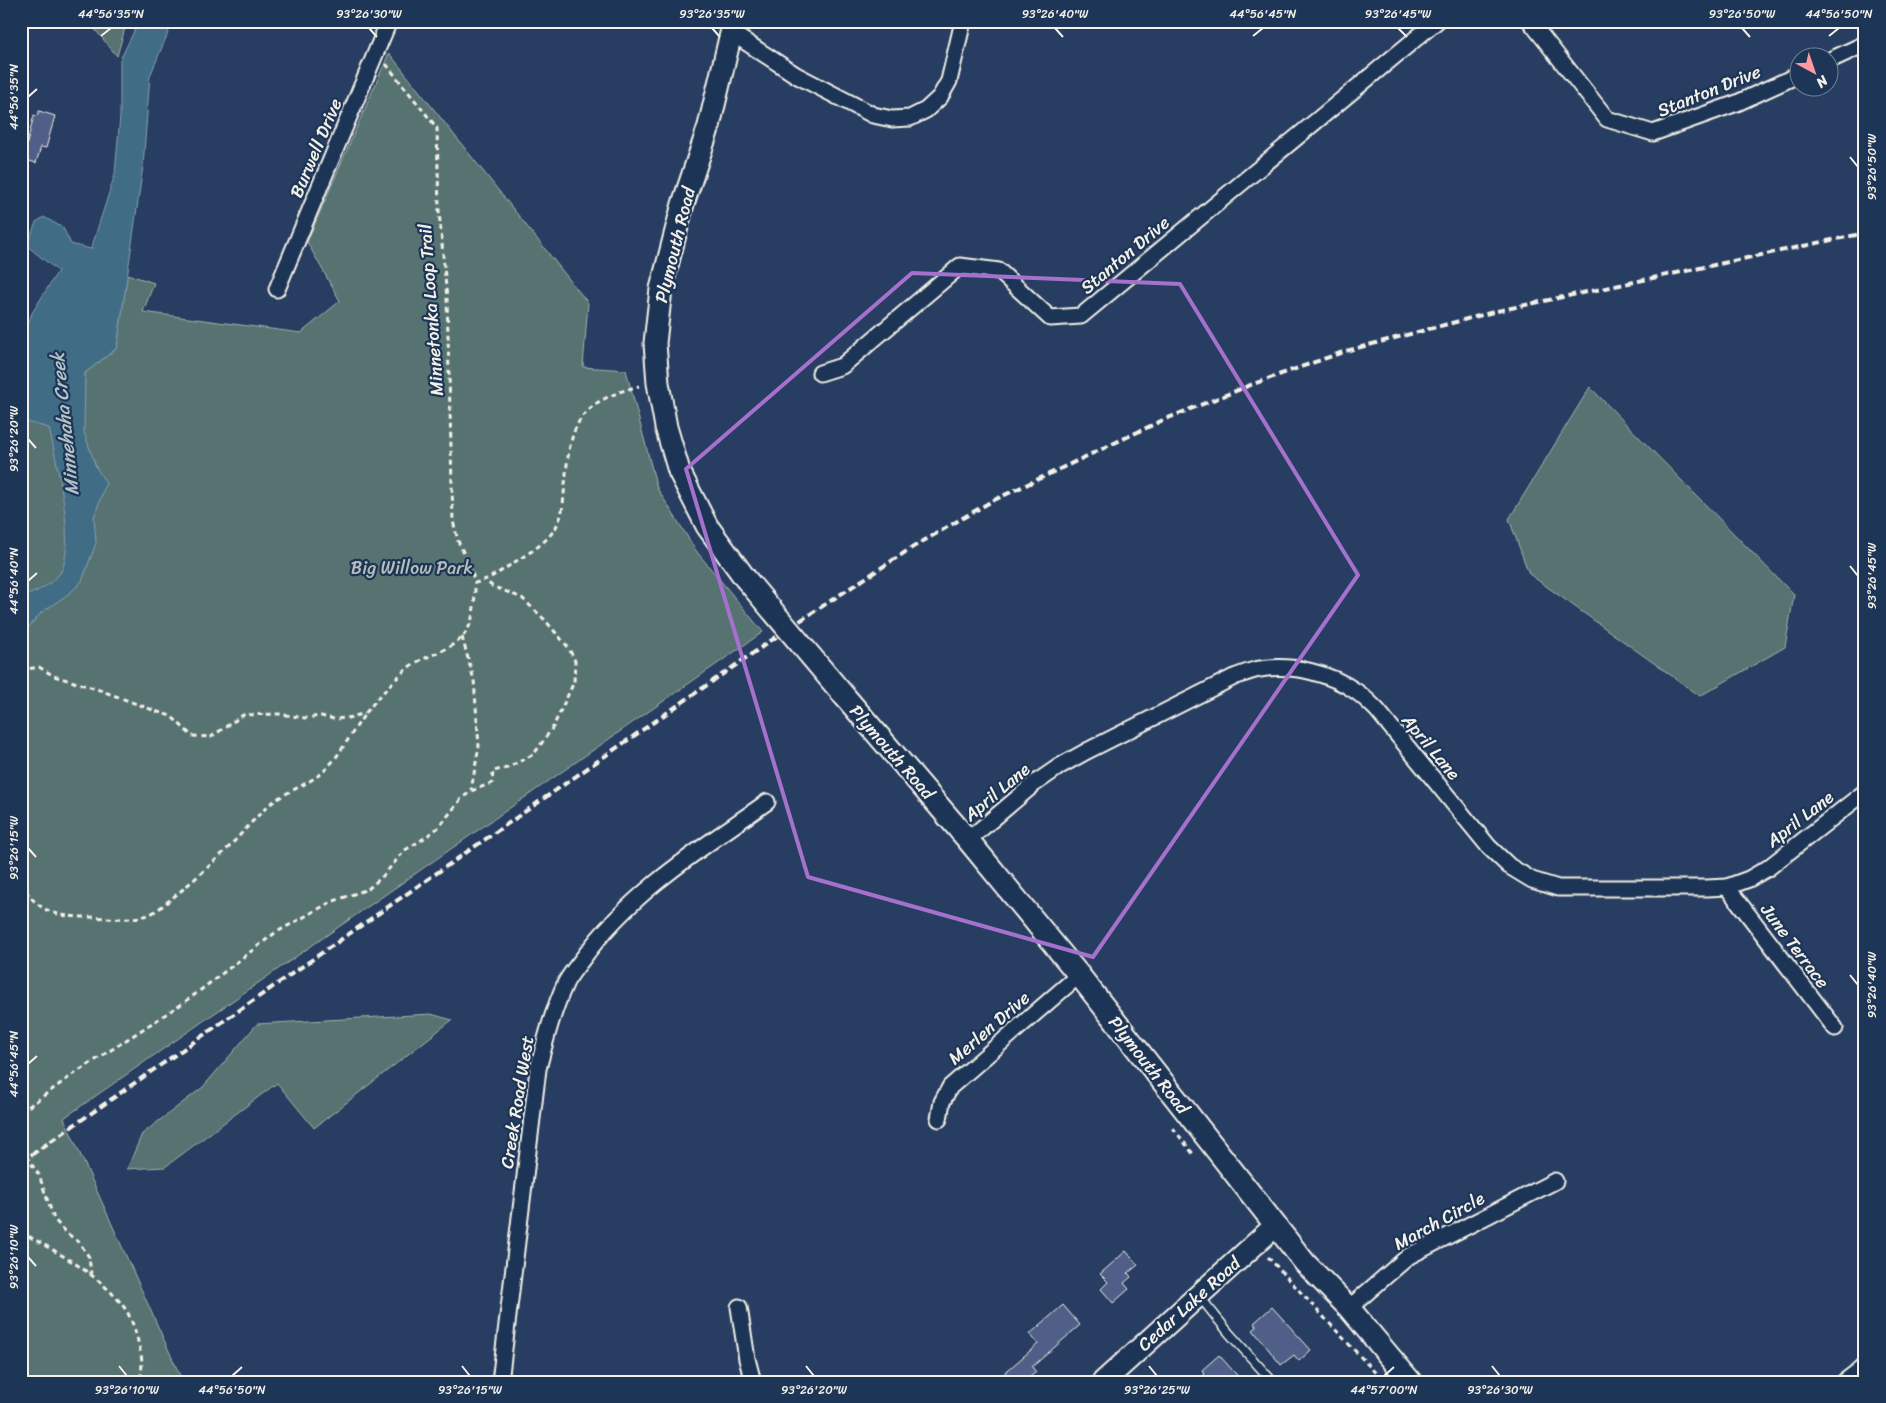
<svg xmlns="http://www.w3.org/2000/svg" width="1886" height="1403" font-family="Sriracha,sans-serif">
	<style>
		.green { fill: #577371; stroke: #a6b2ac }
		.water { fill: #406c85; stroke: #88a1ad }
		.building { fill: #505f87; stroke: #f4f1e8 }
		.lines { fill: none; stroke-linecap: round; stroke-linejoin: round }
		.lane-casing { stroke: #f4f1e8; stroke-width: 11 }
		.street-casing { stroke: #f4f1e8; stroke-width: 19 }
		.secondary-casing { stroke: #f4f1e8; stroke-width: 25 }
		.path { stroke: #f4f1e8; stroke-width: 3; stroke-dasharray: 5 4; stroke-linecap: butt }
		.lane { stroke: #1d3557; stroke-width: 8 }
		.street { stroke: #1d3557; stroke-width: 15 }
		.secondary { stroke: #1d3557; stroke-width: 21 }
		.rail { stroke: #f4f1e8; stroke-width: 4; stroke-dasharray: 8 4; stroke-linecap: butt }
		.secondary-bridge-casing { stroke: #f4f1e8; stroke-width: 25; stroke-linecap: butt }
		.secondary-bridge { stroke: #1d3557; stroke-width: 21 }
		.marked { fill: none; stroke: #a571cd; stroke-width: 4; stroke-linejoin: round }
		.ticks { fill: none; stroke: #f4f1e8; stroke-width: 2 }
		.labels { text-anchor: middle; stroke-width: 4.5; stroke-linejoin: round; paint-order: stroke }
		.street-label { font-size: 18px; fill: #f4f1e8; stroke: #1d3557 }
		.park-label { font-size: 18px; fill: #b5bfb8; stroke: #1d3557 }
		.water-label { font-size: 19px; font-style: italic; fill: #b5c2c5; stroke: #1d3557 }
		.neatline { fill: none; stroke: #f4f1e8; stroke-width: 2 }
		.ticks-label { font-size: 12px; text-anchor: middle; fill: #f4f1e8 }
	</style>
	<rect width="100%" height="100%" fill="#273d61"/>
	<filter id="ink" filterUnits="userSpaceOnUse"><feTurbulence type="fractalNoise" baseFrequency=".02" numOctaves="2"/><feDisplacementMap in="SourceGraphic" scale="10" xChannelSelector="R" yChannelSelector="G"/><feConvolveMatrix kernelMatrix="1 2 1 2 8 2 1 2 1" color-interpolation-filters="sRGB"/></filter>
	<g filter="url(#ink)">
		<path class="green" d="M88,21h39l-10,35z
			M389,53l199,250 -5,64 43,3 31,118 40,64 66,80 -699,486 119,264h-162v-1070l63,76 1,-15 32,-25 10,-74 27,9 -11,29 158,21 39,-32 -33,-59z
			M1590,387l204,208 -9,52 -85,49 -171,-122 -20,-55z
			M431,1014l21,6 -138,108 -37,-45 -112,84 -38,2 15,-35 61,-47 54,-63z"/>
		<path class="water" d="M139,21h34l-23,55 -7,90 -26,182 -32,25 -1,59 12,35 10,16 -12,34 2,26 -14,38 -11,11 -30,21 -13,15 -7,28v-59c14,-4 30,-12 39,-24 17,-25 -4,-115 -11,-145l-26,-7 -2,-4v-75l11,-29 26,-42 -31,-25 9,-24 8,-5 19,11 8,16 20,5 24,-75 5,-58v-56z"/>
		<path class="building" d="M39,111l16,5 -9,32 -5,-1 -5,16 -13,-4 11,-44 3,1z
			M1126,1251l12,14 -10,8 3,4 -7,6 5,6 -16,14 -12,-14 7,-7 -8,-8z
			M1063,1305l17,20 -48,42 4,5 -12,10h-30l44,-38 -8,-10z
			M1272,1307l39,43 -12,11 -5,-6 -13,10 -28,-35 4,-3 -3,-4z
			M1219,1355l24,27h-47l9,-8 -3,-4z"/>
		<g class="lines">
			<g class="lane-casing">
				<path id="lane" d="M1200,1297l29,36 44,49"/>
			</g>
			<g class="street-casing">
				<path id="street" d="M1530,21l77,98 46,14 84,-30 61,-28
					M732,33l64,42 77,40 19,4 18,-1 16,-8 14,-13 9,-16 14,-60
					M1828,61l37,-17
					M277,289l112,-268
					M820,373l22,-7 118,-100 39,5 51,47 31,-2 356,-295
					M968,840l66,-56 26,-18 27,-15 147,-74c9,-3 18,-7 26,-8 33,-5 70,4 97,23 7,5 14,12 20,18l112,137 20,19 23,14 26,8h149l20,-1 22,-8 19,-11 97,-76
					M1727,887l108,141
					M939,1119l3,-17 8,-15 129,-112
					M739,1307l8,52 6,23
					M1349,1308l60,-52 146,-75
					M500,1382l38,-313c8,-31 15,-59 28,-87 5,-9 12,-17 18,-25 47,-65 118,-109 183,-155
					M1844,1382l21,-16"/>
			</g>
			<g class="secondary-casing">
				<path id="secondary" d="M734,21l-25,105 -26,78 -22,85 -6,54 3,40 8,44 13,44 28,55 38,52
					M841,692l127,148 111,135 226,288 44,45 62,74
					M1103,1382l172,-156"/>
			</g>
			<path class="path" d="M386,64l51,64 2,83 8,88 6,222 5,20 13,28 4,14
				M462,637l12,43 5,66 -8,44
				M21,670l18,-3 15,9 43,13 61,23 13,4 21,20 19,1 32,-22 36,-1 26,4 16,-2 13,3 14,-1 17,-5
				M21,883c15,27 32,33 62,34 18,0 48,4 65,-2 10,-4 19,-13 28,-20 18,-15 36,-31 53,-48 13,-14 25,-28 39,-41 18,-16 43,-21 60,-39 15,-17 24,-35 37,-53 11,-15 25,-29 38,-42 16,-16 43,-18 59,-35 13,-13 13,-37 13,-54 16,-4 29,-14 43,-23 14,-9 31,-19 39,-35 7,-13 6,-26 8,-40 5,-61 12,-82 74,-99
				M21,1112l50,-36 118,-77 86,-66 56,-31 37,-13 15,-13 22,-26 18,-11 16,-12 22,-28 10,-8 21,-8 1,-12 14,-3 27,-14 19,-27 21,-45 1,-21 -7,-14 -24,-28 -22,-21 -30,-12 -6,-5
				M1173,1128l21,27
				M21,1149l18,26 15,44 11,13 14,10 10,15 2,17
				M21,1232c36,20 78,42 103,75 9,12 14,33 17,48 2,8 0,18 -1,27
				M1268,1257l116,125"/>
			<use href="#lane" class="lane"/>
			<use href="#street" class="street"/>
			<use href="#secondary" class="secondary"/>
			<path class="rail" d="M21,1162l771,-536 121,-79 79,-46 171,-81 90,-36 93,-33 151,-40 368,-78"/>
			<g class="secondary-bridge-casing">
				<path id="secondary-bridge" d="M745,578l96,114"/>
			</g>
			<use href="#secondary-bridge" class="secondary-bridge"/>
		</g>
	</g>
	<path class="marked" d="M912,273l268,11 178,291 -265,382 -285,-80 -122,-408z"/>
	<path class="ticks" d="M369,28l8,9M712,28l8,9M1055,28l8,9M1398,28l9,9M1742,28l8,9M101,36l10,-8M1253,36l10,-8M1829,36l10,-8M28,97l9,-8M1850,157l8,10M28,439l8,9M1850,566l8,10M28,581l9,-8M28,848l8,9M1850,975l8,10M28,1064l9,-8M28,1257l8,9M119,1366l8,10M462,1366l8,10M806,1366l8,10M1149,1366l8,10M1492,1366l8,10M232,1376l10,-9M1384,1376l10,-9"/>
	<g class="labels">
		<g class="street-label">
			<text transform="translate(1709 91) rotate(-22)" y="6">Stanton Drive</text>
			<text transform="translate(316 148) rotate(-67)" y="6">Burwell Drive</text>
			<text transform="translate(675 245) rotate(-76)" y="6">Plymouth Road</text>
			<text transform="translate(1125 255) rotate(-40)" y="6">Stanton Drive</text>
			<text transform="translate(431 310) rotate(-94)" y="6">Minnetonka Loop Trail</text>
			<text transform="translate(1431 747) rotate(50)" y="6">April Lane</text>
			<text transform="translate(892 752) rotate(49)" y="6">Plymouth Road</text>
			<text transform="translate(997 792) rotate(-40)" y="6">April Lane</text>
			<text transform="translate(1800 819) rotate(-38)" y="6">April Lane</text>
			<text transform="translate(1795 946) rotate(53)" y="6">June Terrace</text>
			<text transform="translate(989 1028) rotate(-41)" y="6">Merlen Drive</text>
			<text transform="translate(1149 1065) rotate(52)" y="6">Plymouth Road</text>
			<text transform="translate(517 1102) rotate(-81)" y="6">Creek Road West</text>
			<text transform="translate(1439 1221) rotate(-29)" y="6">March Circle</text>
			<text transform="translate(1189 1304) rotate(-42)" y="6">Cedar Lake Road</text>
		</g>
		<g class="park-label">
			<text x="412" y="574">Big Willow Park</text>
		</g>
		<g class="water-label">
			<text transform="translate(64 424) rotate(-96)" y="7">Minnehaha Creek</text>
		</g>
	</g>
	<rect width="1886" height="1403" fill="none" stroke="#1d3557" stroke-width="55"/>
	<g transform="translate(1814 72) rotate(140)"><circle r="24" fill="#1d3557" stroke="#738091"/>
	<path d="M0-4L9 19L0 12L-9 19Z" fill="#ff9aa2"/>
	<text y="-8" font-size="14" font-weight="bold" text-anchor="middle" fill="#f4f1e8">N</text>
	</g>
	<rect x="28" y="28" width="1830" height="1348" class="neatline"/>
	<g class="ticks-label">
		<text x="111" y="18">44°56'35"N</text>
		<text x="369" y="18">93°26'30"W</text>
		<text x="712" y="18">93°26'35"W</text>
		<text x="1055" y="18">93°26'40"W</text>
		<text x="1263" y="18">44°56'45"N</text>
		<text x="1398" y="18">93°26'45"W</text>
		<text x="1742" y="18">93°26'50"W</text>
		<text x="1839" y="18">44°56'50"N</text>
		<text transform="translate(14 97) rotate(-90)" y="4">44°56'35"N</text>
		<text transform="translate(1872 167) rotate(-90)" y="4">93°26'50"W</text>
		<text transform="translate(14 439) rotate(-90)" y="4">93°26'20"W</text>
		<text transform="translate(1872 576) rotate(-90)" y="4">93°26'45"W</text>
		<text transform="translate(14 581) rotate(-90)" y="4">44°56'40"N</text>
		<text transform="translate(14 848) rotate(-90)" y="4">93°26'15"W</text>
		<text transform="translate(1872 985) rotate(-90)" y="4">93°26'40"W</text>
		<text transform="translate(14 1064) rotate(-90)" y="4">44°56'45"N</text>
		<text transform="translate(14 1257) rotate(-90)" y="4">93°26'10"W</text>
		<text x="127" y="1394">93°26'10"W</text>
		<text x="232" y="1394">44°56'50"N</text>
		<text x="470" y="1394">93°26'15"W</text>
		<text x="814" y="1394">93°26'20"W</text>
		<text x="1157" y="1394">93°26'25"W</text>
		<text x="1384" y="1394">44°57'00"N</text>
		<text x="1500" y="1394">93°26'30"W</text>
	</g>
</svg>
